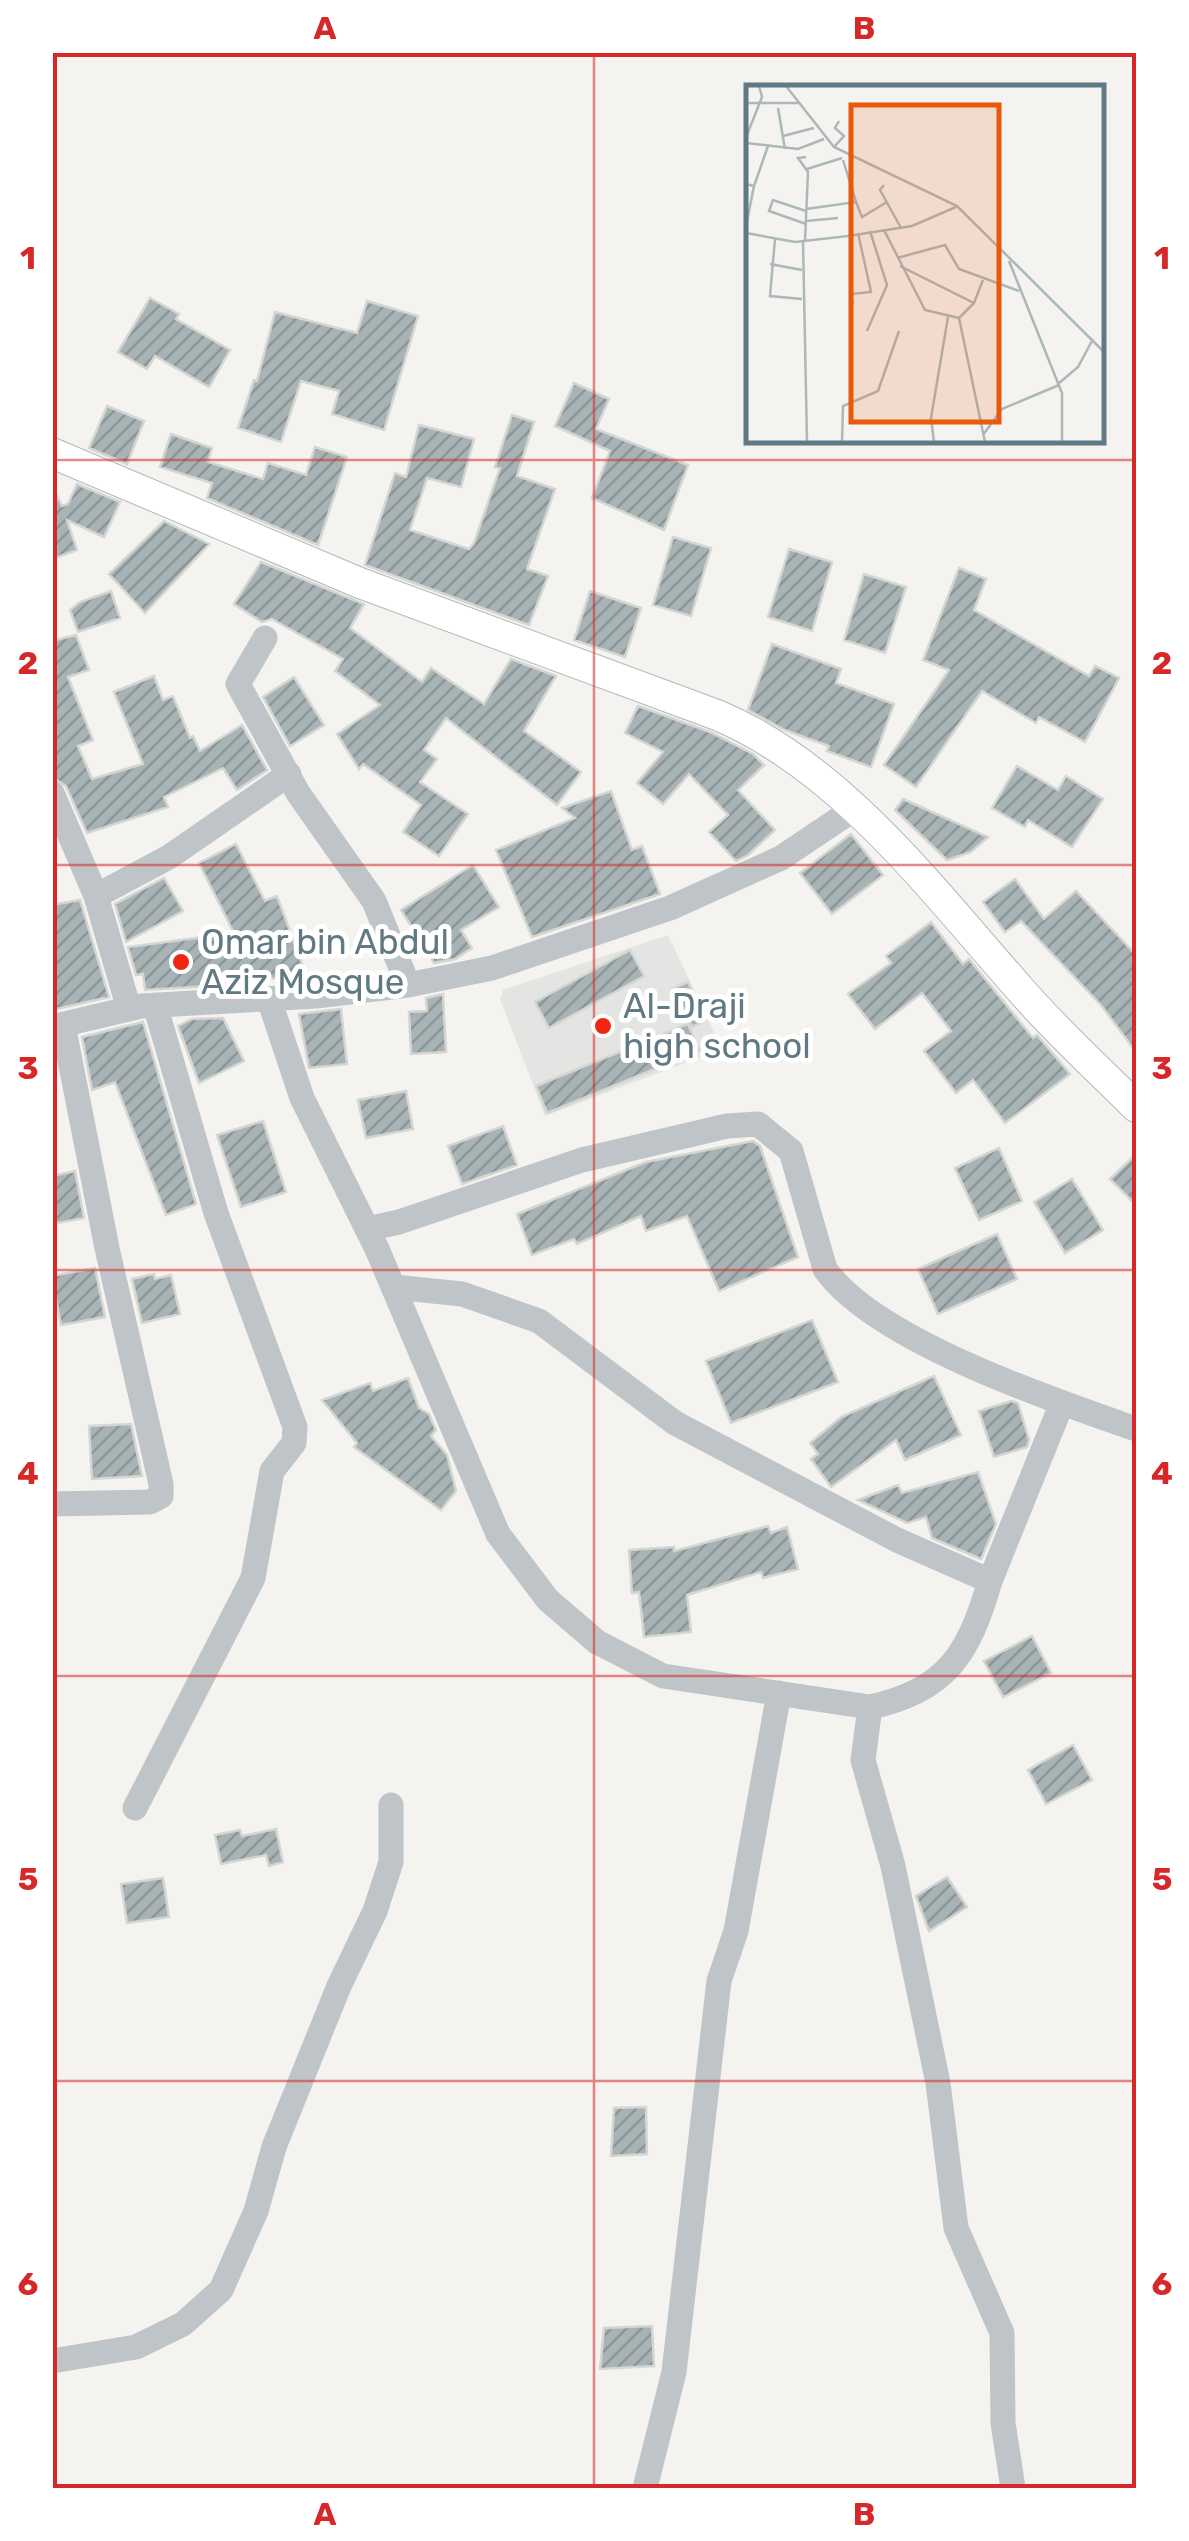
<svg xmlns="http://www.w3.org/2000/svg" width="1189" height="2541" font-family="Rubik,sans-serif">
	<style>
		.built { fill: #e4e5e3 }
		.building { fill: url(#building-hatch); stroke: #d5d5d2; stroke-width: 2.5 }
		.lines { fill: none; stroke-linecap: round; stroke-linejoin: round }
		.major-casing { stroke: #b1b8ba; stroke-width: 32 }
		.minor { stroke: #bec4c7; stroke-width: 25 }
		.major { stroke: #fff; stroke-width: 30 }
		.grid { fill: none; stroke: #d62828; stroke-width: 2.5; stroke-opacity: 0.55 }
		.poi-dot { fill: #f02613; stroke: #fff; stroke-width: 4 }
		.labels { text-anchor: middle; stroke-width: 10; stroke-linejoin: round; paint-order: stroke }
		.poi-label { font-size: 35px; fill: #607983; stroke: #fff; text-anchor: start }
		.inset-road { fill: none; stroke: #acb7ba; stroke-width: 2.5 }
		.view { fill: #e8590c; fill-opacity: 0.15; stroke: #e8590c; stroke-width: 5 }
		.inset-edge { fill: none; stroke: #607983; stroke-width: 5 }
		.neatline { fill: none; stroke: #d62828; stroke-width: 4 }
		.grid-label { font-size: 32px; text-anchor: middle; font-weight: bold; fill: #d62828 }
	</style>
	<defs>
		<pattern id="building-hatch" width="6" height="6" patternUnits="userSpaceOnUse" patternTransform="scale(2.5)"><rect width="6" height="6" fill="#a7b3b5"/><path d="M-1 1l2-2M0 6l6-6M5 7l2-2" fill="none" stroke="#8b9699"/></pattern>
	</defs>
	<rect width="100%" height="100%" fill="#f4f3ef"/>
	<path class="built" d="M668,935l54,114 -177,67 -45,-117 3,-9z"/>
	<path class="building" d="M150,298l29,16 -3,5 54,31 -21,37 -54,-31 -8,13 -29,-17z
		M367,301l51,15 -34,114 -52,-16 7,-23 -38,-10 -20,61 -43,-14 16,-48 3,1 18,-69 82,21z
		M574,383l35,16 -13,30 92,36 -24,65 -72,-32 18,-47 -55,-25z
		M107,406l37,15 -17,43 -38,-16z
		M512,415l22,7 -17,54 38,13 -28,80 21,7 -19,49 -164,-60 30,-92 11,4 13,-52 55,14 -13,48 -34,-9 -17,52 59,19 5,-6 26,-75 -5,-1z
		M171,434l41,14 -4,14 55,17 5,-16 38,12 9,-28 32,10 -29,88 -111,-47 5,-15 -52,-16z
		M77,484l43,18 -16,35 -37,-17 10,30 -25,9v-73l10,20 6,-2z
		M164,521l45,23 -64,69 -36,-39z
		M673,537l38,11 -20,68 -38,-11z
		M789,549l43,13 -20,69 -44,-14z
		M261,562l103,42 -14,24 72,54 9,-14 53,36 27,-45 45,17 -32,55 57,41 -24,33 -111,-87 -22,32 13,9 -17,23 48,32 -29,42 -36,-24 18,-27 -58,-41 -4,5 -22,-35 43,-29 -45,-34 8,-12 -71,-40 -10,3 -28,-18z
		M959,568l27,11 -12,31 115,66 6,-10 24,12 -34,64 -46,-25 -3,6 -54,-32 -66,96 -32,-22 65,-95 -26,-10z
		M864,574l42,13 -21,66 -41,-13z
		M111,591l9,27 -42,14 -8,-22 10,-8z
		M590,591l51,17 -16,49 -51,-17z
		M76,635l13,35 -21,7 25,63 -15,6 14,33 51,-15 -29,-72 40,-16 9,24 10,-4 17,42 3,-2 7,15 42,-26 25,45 -30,20 -14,-22 -59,29 4,10 -81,26 -21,-47 -14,-9v-136z
		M772,644l69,25 -5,14 58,21 -23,63 -44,-16 2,-5 -44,-16 -37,-20z
		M294,677l30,48 -34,21 -27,-49z
		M638,706l72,26 43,22 11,11 -26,25 37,40 -27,25 -12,6 -27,-29 19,-17 -39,-41 -26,30 -26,-21 26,-31 -38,-19z
		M1017,766l41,24 8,-14 37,23 -31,48 -44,-27 -3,7 -33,-19z
		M611,791l21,59 10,-4 18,48 -128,43 -36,-87 79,-32 -13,-10z
		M903,799l85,38 -17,15 -24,8 -52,-50z
		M851,834l32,41 -51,39 -32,-41z
		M236,844l29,57 12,-5 27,73 -21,8 -58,8 -80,5 -2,-16 -7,1 -8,-28 106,-14 -35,-70z
		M473,865l26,42 -38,23 11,18 -17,11 -21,4 -33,-53z
		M164,878l19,33 -57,31 -11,-38z
		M1015,879l29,40 32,-28 60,64v97l-35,-47 -80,-84 -16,11 -22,-30z
		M80,900l29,97 -57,13v-105z
		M931,922l32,42 6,-5 64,79 4,-3 33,39 -65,49 -32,-43 -17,13 -32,-42 27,-20 -29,-38 -47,36 -27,-35 43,-31 -5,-7z
		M630,950l14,26 -95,52 -14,-26z
		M688,982l17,39 -13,6 -18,-39z
		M443,994l3,58 -35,2 -2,-42 18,-1 -1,-13z
		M341,1009l6,55 -38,4 -10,-54z
		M223,1018l21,43 -45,22 -21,-57 14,-7z
		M143,1022l53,182 -30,11 -51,-133 -23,8 -10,-53z
		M688,1024l11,27 -152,62 -11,-27z
		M406,1091l7,38 -47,9 -8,-38z
		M263,1121l23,71 -45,15 -24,-72z
		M503,1126l14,39 -55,19 -14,-38z
		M753,1141l7,5 38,111 -79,34 -32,-75 -41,15 -5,-15 -64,28 -3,-5 -42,16 -15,-41 129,-52z
		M999,1148l23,53 -43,19 -24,-52z
		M1136,1154v51l-26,-26z
		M75,1171l9,47 -32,6v-48z
		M1072,1179l31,51 -38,23 -31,-51z
		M997,1234l20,45 -79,35 -20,-45z
		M95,1268l10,49 -44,8 -9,-49z
		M154,1274l1,5 16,-4 9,39 -38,9 -10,-44z
		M812,1320l26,62 -107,41 -25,-62z
		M934,1376l27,59 -56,25 -9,-20 -65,47 -20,-28 7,-5 -8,-11 31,-26z
		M408,1378l11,30 10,6 7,16 -5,6 16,19 9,36 -15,19 -87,-63 3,-4 -35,-43 48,-17 3,8z
		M1011,1401l7,2 11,37 -2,7 -33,10 -15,-46z
		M131,1424l11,52 -50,3 -3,-53z
		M978,1472l18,52 -15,35 -49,-21 -6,-21 -19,6 -49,-23 40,-15 4,8z
		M768,1526l3,7 16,-6 11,42 -35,9 -2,-6 -74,23 4,37 -47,5 -5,-45 -7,1 -3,-43 45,-3v4z
		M1032,1636l19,37 -48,24 -19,-36z
		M1073,1745l19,35 -46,24 -18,-34z
		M276,1829l7,33 -14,4 -3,-11 -45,9 -6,-29 25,-5 2,6z
		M947,1877l20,30 -38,24 -13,-35z
		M163,1878l6,39 -42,6 -6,-39z
		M646,2107l1,47 -36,2 3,-48z
		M652,2326l2,40 -54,3 4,-41z"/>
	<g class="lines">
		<g class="major-casing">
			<path id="major" d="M52,453l308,130 357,132c124,52 215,175 302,273 36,42 78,80 117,119"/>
		</g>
		<path class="minor" d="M265,638l-27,46 60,109 76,108 34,84
			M52,793l44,103 73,-39 120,-83
			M96,896l33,113
			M269,999l33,99 75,151 121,285 50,66 49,42 66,34 207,31c77,-16 99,-54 120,-126
			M52,1027l89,-21 175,-10 92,-11 84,-17 178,-60 111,-50 73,-49
			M367,1229l32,-7 183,-62 145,-34 31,-2 33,27 34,118c49,71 230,132 311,160
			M394,1287l68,7 77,27 136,102 222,117 93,41 72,-178
			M52,1504l98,-2 11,-6v-12l-54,-236 -44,-223
			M870,1707l-7,53 30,106 45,217 18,145 46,105 1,90 10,65
			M135,1808l118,-230 19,-107 22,-28 1,-16 -79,-214 -61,-208
			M52,2361l84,-14 47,-23 38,-34 35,-79 18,-64 65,-161 36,-75 16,-49v-57
			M645,2488l29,-116 45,-391 17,-50 43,-238"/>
		<use href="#major" class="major"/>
	</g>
	<path class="grid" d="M594,52v2436M52,460h1084M52,865h1084M52,1270h1084M52,1676h1084M52,2081h1084"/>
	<g class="poi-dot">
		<circle cx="181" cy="962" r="10"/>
		<circle cx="603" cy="1026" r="10"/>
	</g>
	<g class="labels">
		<g class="poi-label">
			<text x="201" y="954">Omar bin Abdul<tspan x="201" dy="40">Aziz Mosque</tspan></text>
			<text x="623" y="1018">Al-Draji<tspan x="623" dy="40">high school</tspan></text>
		</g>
	</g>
	<g transform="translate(746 85)">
		<rect width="358" height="358" fill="#f4f3ef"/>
		<path class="inset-road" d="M40,1l48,61 123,59 147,146M1,18h52M32,23l7,41M1,50l15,-38 -3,-11M37,51l31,-8M0,58l52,6 26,-10M88,62l10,-11 -9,-8 4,-7M61,84l35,-11M0,99l8,2 -8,40M138,100l-4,5 21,38M8,101l14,-40M110,117l6,15 25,-15M60,124l50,-7 -13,-42M60,136l32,-3M60,139l-37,-13 4,-11 33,11M138,145l41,80 34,8 15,-15M0,148l49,9 53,-6 64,-10 44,-19M29,154l-5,57 32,3M57,156l4,201M59,156l3,-69 -10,-14 8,-1M151,173l48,-13 14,24 60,22M263,176l53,132v49M24,179l32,6M154,181l74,37 9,-23M107,219l-2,-10 20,-2 -13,-59M213,233l26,124M121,246l20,-46 -17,-54M312,299l20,-17 15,-28M237,350l19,-26 57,-24M96,357l1,-36 35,-15 21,-60M188,357l-3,-24 17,-101"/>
		<path class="view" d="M105,20h148v317h-148z"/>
		<rect width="358" height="358" class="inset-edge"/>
	</g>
	<rect width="1189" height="2541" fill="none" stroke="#ffffff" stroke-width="110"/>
	<rect x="55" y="55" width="1079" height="2431" class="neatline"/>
	<g class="grid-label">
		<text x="325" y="39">A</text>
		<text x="864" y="39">B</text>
		<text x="28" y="269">1</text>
		<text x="1162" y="269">1</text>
		<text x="28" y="674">2</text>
		<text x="1162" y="674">2</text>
		<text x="28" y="1079">3</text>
		<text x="1162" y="1079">3</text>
		<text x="28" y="1484">4</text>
		<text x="1162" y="1484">4</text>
		<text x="28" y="1890">5</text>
		<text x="1162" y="1890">5</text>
		<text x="28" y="2295">6</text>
		<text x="1162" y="2295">6</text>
		<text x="325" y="2525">A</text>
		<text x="864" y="2525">B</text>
	</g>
</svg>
